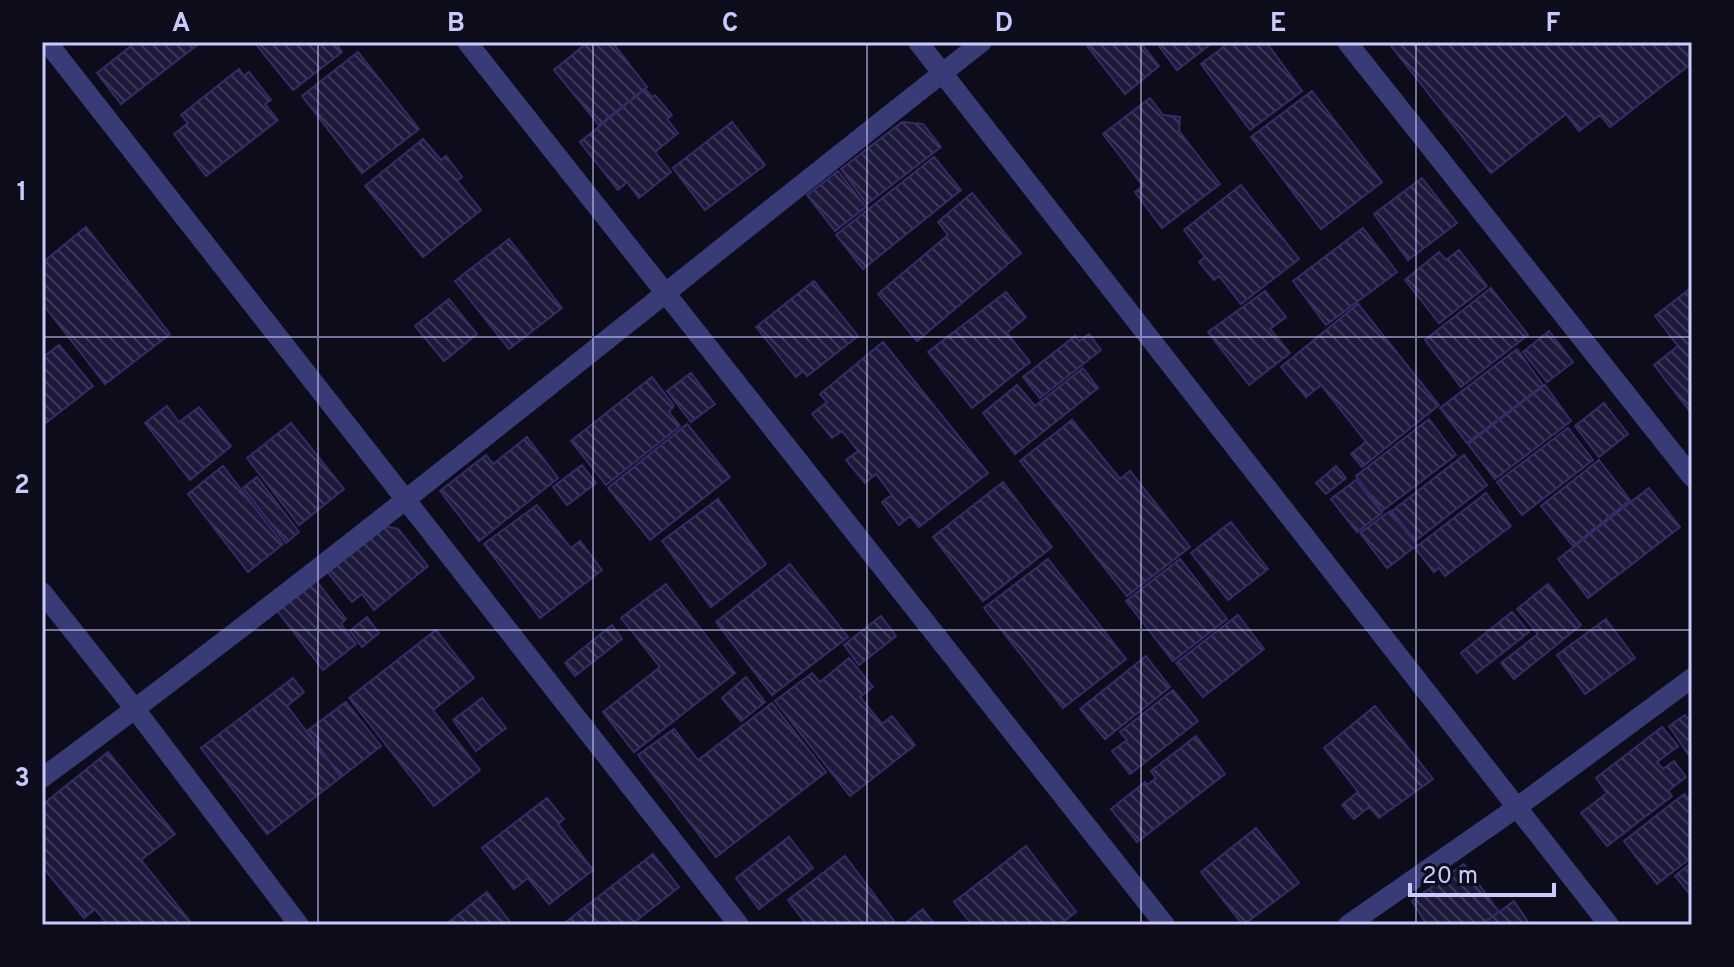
<svg xmlns="http://www.w3.org/2000/svg" width="1734" height="967" font-family="Overpass,sans-serif">
	<style>
		.building { fill: url(#building-back-hatch); stroke: #342c65; stroke-width: 2 }
		.lines { fill: none; stroke-linecap: round; stroke-linejoin: round }
		.minor { stroke: #393b77; stroke-width: 20 }
		.grid { fill: none; stroke: #cbc9fc; stroke-width: 2; stroke-opacity: 0.55 }
		.neatline { fill: none; stroke: #cbc9fc; stroke-width: 3 }
		.grid-label { font-size: 26px; text-anchor: middle; font-weight: bold; fill: #cbc9fc }
	</style>
	<defs>
		<pattern id="building-back-hatch" width="6" height="6" patternUnits="userSpaceOnUse" patternTransform="scale(2)"><rect width="6" height="6" fill="#1d193b"/><path d="M-1 5l2 2M0 0l6 6M5-1l2 2" fill="none" stroke="#3c3958"/></pattern>
	</defs>
	<rect width="100%" height="100%" fill="#0d0c1b"/>
	<path class="building" d="M136,42h65l-80,62 -24,-31z
		M254,42h81l7,10 -49,38z
		M588,42h24l35,45 -48,38 -45,-55z
		M1084,42h56l19,24 -34,28z
		M1156,42h57l-36,28z
		M1230,42h36l36,49 -52,39 -49,-66z
		M1388,42h303l1,21 -82,64 -10,-12 -21,16 -13,-17 -75,59z
		M358,52l61,77 -57,44 -60,-77z
		M239,69l5,7 5,-4 22,28 -6,4 13,16 -72,56 -32,-42 14,-11 -7,-8z
		M645,89l7,8 3,-2 17,20 -5,4 11,14 -23,19 16,20 -32,26 -12,-16 -9,8 -38,-48z
		M1312,91l70,91 -61,47 -70,-92z
		M1150,98l13,17 17,2 -1,14 41,53 -58,44 -27,-36 8,-6 -40,-52z
		M732,122l33,43 -60,45 -32,-42z
		M902,122l21,2 18,23 -74,57 -26,-35z
		M423,139l18,21 5,-4 16,21 -5,4 24,29 -58,47 -58,-71z
		M934,157l27,33 -98,79 -27,-34z
		M838,171l28,36 -31,24 -28,-36z
		M1422,178l35,45 -49,37 -34,-46z
		M1241,185l58,74 -58,45 -22,-28 -5,4 -15,-18 6,-5 -21,-27z
		M972,193l49,60 -104,88 -39,-47 70,-59 -10,-13z
		M86,227l84,107 -65,50 -63,-81v-40z
		M1363,228l34,44 -71,53 -33,-44z
		M509,239l53,69 -53,41 -54,-68z
		M1459,250l28,36 -48,37 -34,-43 34,-28 7,8z
		M814,281l44,55 -51,40 -4,-5 -7,6 -40,-50z
		M1692,287v127l-38,-49 24,-19 -23,-30z
		M1491,288l37,47 -67,52 -36,-47z
		M1265,291l21,26 -16,12 20,24 -41,32 -41,-53z
		M1006,292l20,25 -19,16 23,29 -58,46 -44,-56z
		M449,299l28,35 -33,27 -29,-35z
		M1358,304l81,101 -77,62 -11,-13 15,-12 -45,-57 -15,12 -25,-30z
		M1549,331l24,31 -26,20 -24,-30z
		M1089,334l12,16 -61,48 -17,-21 52,-41 4,5z
		M883,342l105,131 -69,54 -9,-11 -11,9 -17,-23 10,-7 -16,-21 -11,9 -19,-23 12,-9 -16,-20 -10,7 -20,-24 15,-12 -7,-8z
		M59,345l34,41 -51,40v-68z
		M1517,349l26,36 -76,58 -27,-35z
		M1083,368l15,20 -83,66 -32,-41 34,-28 18,21z
		M691,373l24,31 -24,18 -24,-31z
		M652,377l22,29 -5,6 11,14 -74,59 -35,-44z
		M1545,385l26,36 -76,58 -27,-35z
		M1604,403l24,31 -29,23 -24,-31z
		M167,406l12,16 20,-15 32,39 -41,34 -45,-57z
		M1429,419l27,36 -74,56 -26,-35z
		M1072,420l48,59 10,-8 60,76 -63,49 -107,-135z
		M291,423l53,66 -45,36 -52,-67z
		M687,424l43,53 -80,63 -42,-52z
		M1568,428l25,32 -71,55 -25,-33z
		M527,437l31,41 -79,63 -39,-50 46,-36 7,9z
		M1464,455l23,30 -72,56 -23,-30z
		M1599,460l31,40 -57,46 -32,-40z
		M582,465l14,18 -29,22 -14,-18z
		M223,466l60,78 -35,28 -60,-78z
		M1336,466l10,12 -20,16 -10,-11z
		M257,477l42,55 -13,11 -43,-55z
		M1356,480l26,33 -25,19 -26,-33z
		M1003,482l49,65 -69,54 -50,-64z
		M1649,488l31,39 -92,71 -30,-39z
		M1486,493l25,33 -66,50 -6,-8 -5,4 -19,-24z
		M718,499l48,65 -55,43 -49,-66z
		M537,505l34,43 9,-7 22,29 -62,48 -56,-74z
		M1390,511l27,34 -30,23 -27,-35z
		M1231,522l37,47 -40,31 -37,-47z
		M381,525l17,4 30,37 -54,44 -12,-16 -10,8 -28,-34z
		M1048,559l78,100 -63,49 -79,-100z
		M1180,559l47,60 -54,42 -47,-60z
		M790,564l58,73 -76,58 -56,-73z
		M314,578l32,41 -5,5 15,20 -33,26 -48,-62z
		M666,584l69,89 -101,79 -31,-40 57,-45 -39,-49z
		M1548,584l33,41 -67,54 -13,-16 37,-29 -21,-25z
		M1512,612l17,20 -52,41 -16,-20z
		M1238,615l26,34 -61,48 -27,-34z
		M881,616l15,20 -37,29 -15,-20z
		M367,617l12,16 -17,14 -12,-16z
		M1606,619l29,39 -50,36 -28,-39z
		M612,625l10,14 -47,37 -10,-13z
		M436,630l38,48 -41,32 47,60 -46,36 -85,-108z
		M1146,656l24,31 -65,52 -25,-30z
		M849,658l24,29 -13,10 22,27 10,-8 23,29 -65,51 -75,-95 37,-28 8,9z
		M746,677l19,25 -24,19 -19,-23z
		M293,678l11,14 -17,14 54,71 -74,57 -66,-86z
		M1173,690l25,31 -68,53 -18,-23 15,-11 -7,-8z
		M482,698l24,30 -30,23 -23,-31z
		M346,702l35,44 -40,31 -34,-46z
		M772,703l54,69 -110,85 -78,-102 36,-26 24,31z
		M1375,706l58,73 -54,39 -10,-11 -15,12 -12,-14 16,-13 -34,-44z
		M1685,715l7,9v31l-2,2 -21,-31z
		M1662,727l16,19 -21,16 6,7 11,-8 12,16 -18,14 4,5 -65,50 -26,-33 26,-20 -11,-15z
		M1196,736l29,38 -88,68 -26,-33 34,-27 2,3 9,-7 -5,-7z
		M108,752l67,82 -34,26 52,65h-85l-13,-16 -11,9 -42,-52v-61z
		M1684,794l8,9v54l-35,27 -33,-43z
		M547,798l17,21 -6,5 35,46 -44,34 -21,-26 -14,11 -32,-41z
		M1256,828l43,55 -56,42 -42,-53z
		M789,837l24,31 -54,41 -23,-31z
		M1026,846l50,66 -17,13h-87l-18,-23z
		M653,854l26,33 -48,38h-69z
		M845,856l49,65 -5,4h-82l-19,-25z
		M1692,862v35l-17,-21z
		M1464,864l35,48 -19,13h-53l-15,-24z
		M487,892l24,31 -3,2h-63z
		M1514,901l16,24h-50l19,-13z
		M923,909l12,16h-32z"/>
	<g class="lines">
		<path class="minor" d="M47,42l692,883
			M467,42l698,883
			M918,42l691,883
			M1347,42l345,435
			M42,592l93,117 164,216
			M42,778c320,-236 627,-491 940,-736
			M1348,925l168,-117 176,-130"/>
	</g>
	<path class="grid" d="M318,42v883M593,42v883M867,42v883M1141,42v883M1416,42v883M42,337h1650M42,630h1650"/>
	<rect width="1734" height="967" fill="none" stroke="#0d0c1b" stroke-width="88"/>
	<path d="M1410 883v12h144v-12" fill="none" stroke="#cbc9fc" stroke-width="4"/>
	<text x="1422" y="883" font-size="24" fill="#cbc9fc" stroke="#0d0c1b" stroke-width="6" paint-order="stroke">20 m</text>
	<rect x="44" y="44" width="1646" height="879" class="neatline"/>
	<g class="grid-label">
		<text x="181" y="31">A</text>
		<text x="456" y="31">B</text>
		<text x="730" y="31">C</text>
		<text x="1004" y="31">D</text>
		<text x="1278" y="31">E</text>
		<text x="1553" y="31">F</text>
		<text x="22" y="200">1</text>
		<text x="22" y="493">2</text>
		<text x="22" y="786">3</text>
	</g>
</svg>
